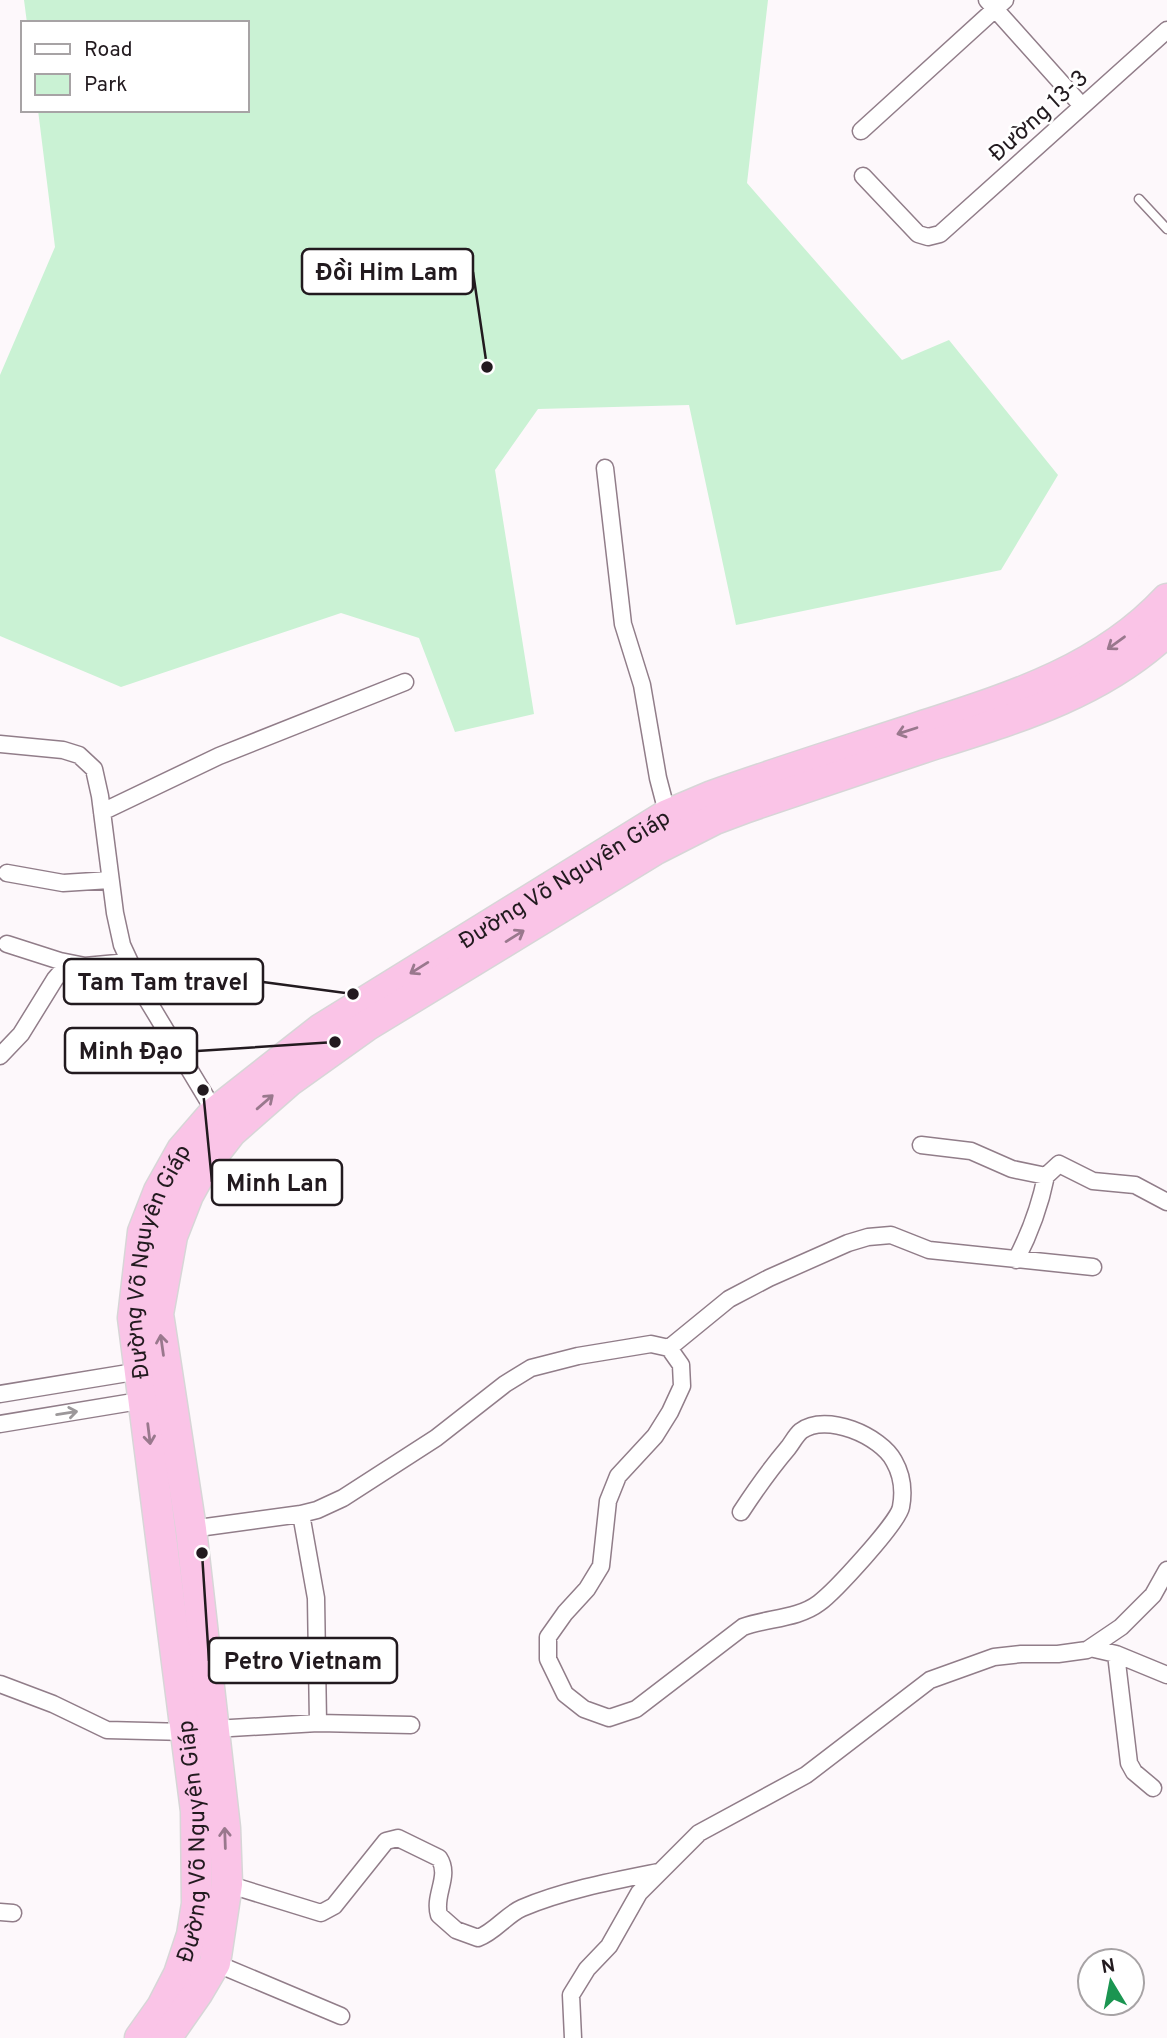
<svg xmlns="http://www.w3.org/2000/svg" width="1167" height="2038" font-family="Overpass,sans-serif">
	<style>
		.green { fill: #caf2d4 }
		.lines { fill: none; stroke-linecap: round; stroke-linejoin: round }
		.lane-casing { stroke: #917d89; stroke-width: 11 }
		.street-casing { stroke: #917d89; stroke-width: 19 }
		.highway-casing { stroke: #d7d6d7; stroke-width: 33 }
		.lane { stroke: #fff; stroke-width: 8 }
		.street { stroke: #fff; stroke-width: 16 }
		.highway { stroke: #fac4e7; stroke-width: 30 }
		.oneway { stroke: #99788d }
		.oneway2 { stroke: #9c989a }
		.labels { text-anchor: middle; stroke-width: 5; stroke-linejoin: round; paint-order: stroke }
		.street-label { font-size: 23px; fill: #221a1f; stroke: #fff }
		.leader { fill: none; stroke: #221a1f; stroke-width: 2.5 }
		.callout-dot { fill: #221a1f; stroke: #fff; stroke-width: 2.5 }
		.callout { fill: #fff; stroke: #221a1f; stroke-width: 2.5 }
		.callout-label { font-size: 24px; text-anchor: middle; font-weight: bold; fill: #221a1f }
	</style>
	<rect width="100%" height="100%" fill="#fdf8fb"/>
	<path class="green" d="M24,0h744l-21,183 155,177 47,-20 109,135 -57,95 -265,55 -47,-220 -151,4 -43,61 39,244 -79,18 -36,-94 -78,-25 -220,74 -121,-51v-261l55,-128 -17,-137h209v-87h-220z"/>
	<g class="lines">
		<g class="lane-casing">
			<path id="lane" d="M1139,199l28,30"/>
		</g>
		<g class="street-casing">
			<path id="street" d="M987,0l95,106
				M861,131l144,-131
				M863,176l55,58 10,3 12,-3 227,-204
				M605,468l18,156 19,61 16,93 11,42
				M0,744l63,6 16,5 15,14 6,27 15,117 7,32 26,56 70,116
				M102,812l117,-56 186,-74
				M7,873l56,10 47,-3
				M7,944l53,17 25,5 43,-4
				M0,1056l21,-22 34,-55 13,-15
				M921,1145l50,6 41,18 34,7 13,-12 34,17 42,4 32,17
				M1016,1260c14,-27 24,-54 30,-84
				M669,1348l60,-49 40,-21 79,-35 20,-6 23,-2 38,15 164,17
				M0,1394l140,-23
				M0,1424l145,-24
				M301,1514l15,84 2,125
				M191,1529l110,-15 16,-4 26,-12 93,-60 69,-54 26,-16 47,-12 73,-12 18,4 12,17 1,21 -12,26 -15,24 -37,40 -10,25 -7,65 -14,23 -22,24 -17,24v22l17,35 19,15 25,9 27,-9 107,-82c24,-9 55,-8 76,-24 15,-11 79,-80 82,-96 3,-16 1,-32 -7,-46 -13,-25 -68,-49 -93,-30 -5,4 -9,12 -13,17 -17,20 -32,41 -47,64
				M1090,1648l26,6 51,21
				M1116,1654l13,109 5,9 19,16
				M0,1684l53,20 54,26 79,2
				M214,1729l104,-6 93,2
				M227,1884l94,29 13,-7 52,-65 12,-3 41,20c12,18 -6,37 0,57l17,15 22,8c17,-6 28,-23 44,-30 43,-18 91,-27 136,-36
				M0,1912l13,1
				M215,1963l126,53
				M573,2038l-2,-43 16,-26 22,-23 30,-53 60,-60 107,-58 124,-95 64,-23 27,-3h37l29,-4 34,-23 32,-32 14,-25"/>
		</g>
		<g class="highway-casing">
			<g id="highway">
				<path id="s1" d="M140,2038l22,-31 17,-33 13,-39 5,-31 -1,-93 -63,-493 10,-86 16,-41 23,-41 32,-37 107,-84 346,-214 45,-19c67,-24 135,-45 202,-67 92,-30 185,-57 253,-130"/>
				<path d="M166,2038l32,-46 17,-29 12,-79 -2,-56 -34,-299 -33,-215 14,-78 16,-41 15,-27 28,-36 58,-51 77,-55 290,-177 59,-30 32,-12c57,-19 114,-39 172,-58 88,-28 180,-53 248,-118"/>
			</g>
		</g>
		<use href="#lane" class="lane"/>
		<use href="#street" class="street"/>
		<use href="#highway" class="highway"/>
	</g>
	<defs><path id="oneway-shaft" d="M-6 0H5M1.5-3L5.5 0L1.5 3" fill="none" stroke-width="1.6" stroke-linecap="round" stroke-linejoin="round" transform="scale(1.75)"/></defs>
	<g class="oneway">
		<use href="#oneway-shaft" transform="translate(1116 643) rotate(144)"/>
		<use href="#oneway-shaft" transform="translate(907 731) rotate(162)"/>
		<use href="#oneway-shaft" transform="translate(515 936) rotate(-32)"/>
		<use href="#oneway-shaft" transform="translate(419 968) rotate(148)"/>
		<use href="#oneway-shaft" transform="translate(265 1102) rotate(-41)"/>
		<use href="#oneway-shaft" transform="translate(162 1345) rotate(-98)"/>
		<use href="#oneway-shaft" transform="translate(149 1434) rotate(83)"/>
		<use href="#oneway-shaft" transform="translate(225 1838) rotate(-92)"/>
	</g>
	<use class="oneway2" href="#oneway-shaft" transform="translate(67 1413) rotate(-9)"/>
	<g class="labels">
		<g class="street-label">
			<text transform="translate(1038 115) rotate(-42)" y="8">Đường 13-3</text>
			<text dy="8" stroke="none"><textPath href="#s1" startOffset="1386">Đường Võ Nguyên Giáp</textPath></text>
			<text dy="8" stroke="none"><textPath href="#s1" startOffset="798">Đường Võ Nguyên Giáp</textPath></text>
			<text dy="8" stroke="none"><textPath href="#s1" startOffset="210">Đường Võ Nguyên Giáp</textPath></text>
		</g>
	</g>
	<path class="leader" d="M487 367L473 272M353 994L263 982M335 1042L197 1051M203 1090L212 1182M202 1553L209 1661"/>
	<g class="callout-dot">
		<circle cx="487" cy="367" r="7"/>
		<circle cx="353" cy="994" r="7"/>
		<circle cx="335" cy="1042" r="7"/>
		<circle cx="203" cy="1090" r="7"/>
		<circle cx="202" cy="1553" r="7"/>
	</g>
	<g class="callout">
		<rect x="302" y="249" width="171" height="45" rx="7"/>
		<rect x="64" y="959" width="199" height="45" rx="7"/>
		<rect x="65" y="1028" width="132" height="45" rx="7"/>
		<rect x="212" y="1160" width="130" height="45" rx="7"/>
		<rect x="209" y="1638" width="188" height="45" rx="7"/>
	</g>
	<g class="callout-label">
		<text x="387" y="280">Đồi Him Lam</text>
		<text x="163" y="990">Tam Tam travel</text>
		<text x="131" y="1059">Minh Đạo</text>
		<text x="277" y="1191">Minh Lan</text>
		<text x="303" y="1669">Petro Vietnam</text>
	</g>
	<rect x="21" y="21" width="228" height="91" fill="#ffffff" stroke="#a7a3a5" stroke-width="2"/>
	<rect x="35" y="44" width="35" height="10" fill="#ffffff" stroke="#a7a3a5" stroke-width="2"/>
	<text x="84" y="56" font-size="21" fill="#221a1f">Road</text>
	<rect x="35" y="74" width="35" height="21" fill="#caf2d4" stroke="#a7a3a5" stroke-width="2"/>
	<text x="84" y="91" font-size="21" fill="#221a1f">Park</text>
	<g transform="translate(1111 1982) rotate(350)"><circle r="33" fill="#ffffff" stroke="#a7a3a5" stroke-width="2"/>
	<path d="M0-5L12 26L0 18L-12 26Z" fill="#1b9551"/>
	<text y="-10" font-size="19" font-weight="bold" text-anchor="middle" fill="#221a1f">N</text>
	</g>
</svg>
